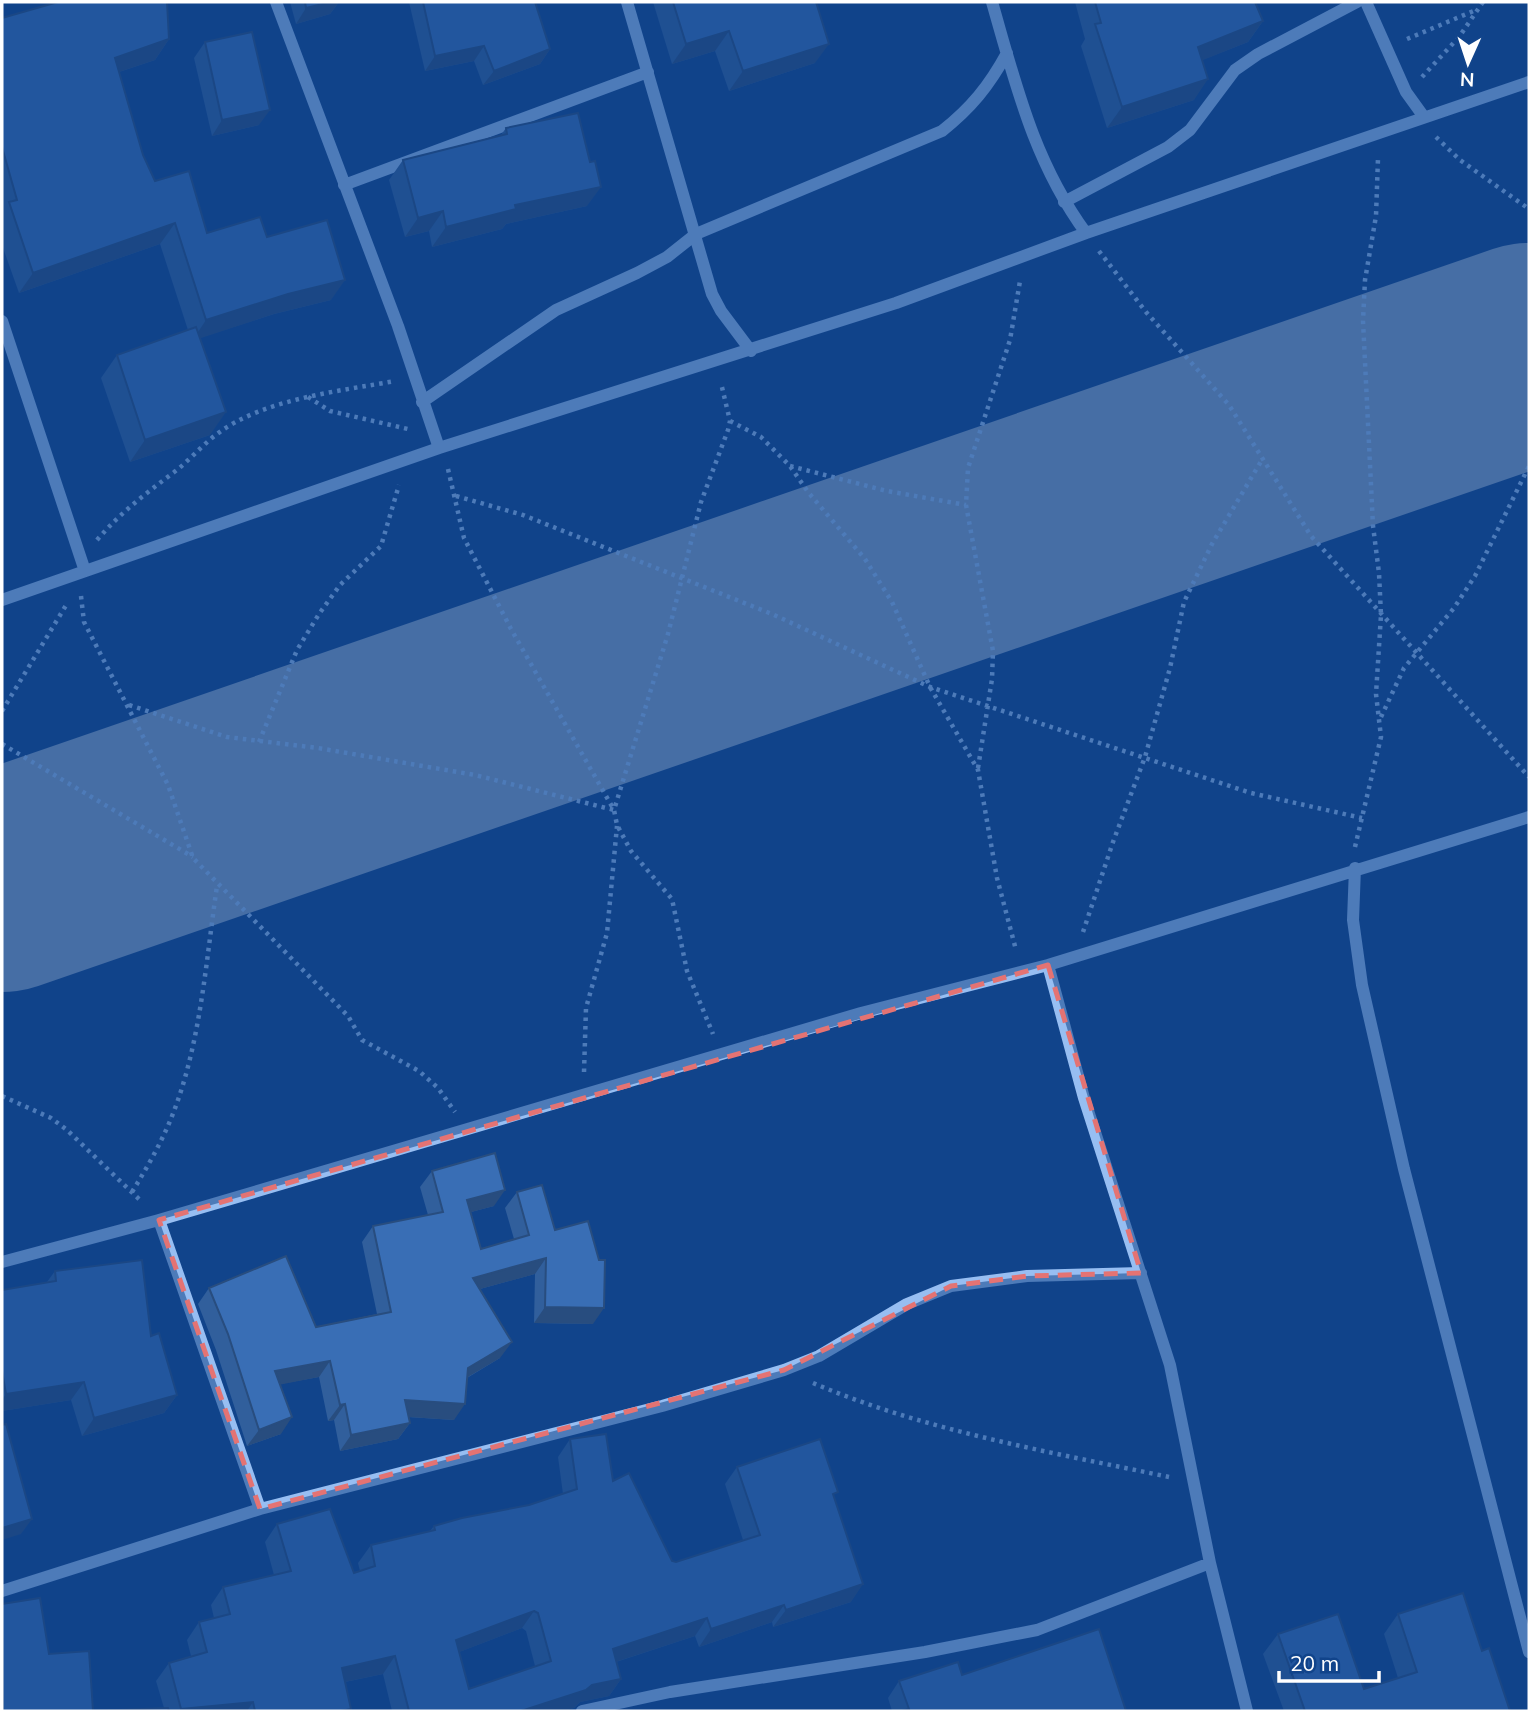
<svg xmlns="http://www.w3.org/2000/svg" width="1531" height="1713" font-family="Mulish,sans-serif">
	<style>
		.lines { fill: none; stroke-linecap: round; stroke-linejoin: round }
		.runway { stroke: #88a2c5; stroke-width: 222 }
		.path { stroke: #97bef2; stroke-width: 4.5; stroke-dasharray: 3.5 5; stroke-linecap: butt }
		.minor { stroke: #97bef2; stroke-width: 12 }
		.wall { fill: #315f9c; fill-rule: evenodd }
		.shaded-wall { fill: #284d7f }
		.building { fill: #396eb5; stroke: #284d7f; stroke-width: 2; fill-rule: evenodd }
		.marked { fill: none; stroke: #e47373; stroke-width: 5; stroke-dasharray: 14 9; stroke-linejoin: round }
	</style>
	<rect width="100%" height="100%" fill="#11448b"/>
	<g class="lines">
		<path class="runway" d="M2,881l1527,-527"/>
		<path class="path" d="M1407,39l69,-29
			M1422,77l37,-40 24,-35
			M1436,137l24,23 69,49
			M1099,251l47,61 83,93 82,131 218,241
			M308,397l22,14 78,18
			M730,421l31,16 29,29 18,26 57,67 27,43 38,85 48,83 19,108 19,72
			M790,466l97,25 79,14
			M448,469l16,69 47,91 103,181 3,15 14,26 41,48 15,72 26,63
			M456,496l67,19 249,99 158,73 321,106 111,25
			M97,540c23,-27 48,-46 76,-67 16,-12 28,-27 44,-39 46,-35 123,-43 178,-53
			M81,596l3,26 84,163 25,73 155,158 14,24 57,31 19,17 17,24
			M129,705l98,32 91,11 157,27 139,35 54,-176 33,-132 27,-72 2,-9 -9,-38
			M2,711l66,-109
			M1381,717l23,-49 50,-60 21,-32 54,-110
			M259,742l38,-92 22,-36 21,-29 41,-39 18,-61
			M2,744l191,113
			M978,768l14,-89 1,-28 -27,-146 2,-37 42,-128 10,-59
			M1355,847l26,-110 -5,-43 5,-79 -2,-42 -6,-47 -10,-205 2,-41 11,-64 2,-58
			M1083,932l30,-90 32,-85 25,-89 14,-66 28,-58 51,-86
			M584,1072l2,-64 21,-75 10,-107
			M2,1096l49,22 16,12 75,72
			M132,1192c16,-26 31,-52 42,-81 27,-71 32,-151 43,-225
			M813,1383c113,48 237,69 356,94"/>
		<path class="minor" d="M276,2l122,324 41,122
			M627,2l85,292 9,17 30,40
			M992,2c24,83 42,160 94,231
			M1366,2l40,90 18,25
			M344,185l304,-113
			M1064,202l104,-55 22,-17 45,-60 23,-16 99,-52
			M2,321l83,250
			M422,402l134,-92 81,-37 30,-16 29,-23 246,-103c29,-23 47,-45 65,-78
			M2,600l437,-152 457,-145 190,-70 443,-151
			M1355,868l-2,52 9,65 42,184 125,483
			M1048,965l36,133 86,267 40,198 37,148
			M159,1220l101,289
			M2,1262l157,-42 702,-207 187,-48 481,-148
			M2,1591l258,-82 402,-103 122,-36 35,-14 88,-52 44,-18 76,-10 114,-3
			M582,1711l88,-19 255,-40 112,-22 173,-67"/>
	</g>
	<path class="wall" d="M290,2h49l-9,12 -34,10z
		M409,2h126l15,47 -10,15 -57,21 -9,-24 -49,10z
		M653,2h163l-1,61 -86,28 -14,-40 -43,13z
		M1075,2h180l8,19 -15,21 -46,18 -8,40 -87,28 -26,-82 4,-7z
		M2,18l167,21 -14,21 -36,12 24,83 12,26 52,52 60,4 64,63 -57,14 -75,24 11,97 -80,27 -29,-84 16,-23 71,-25 -28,-86 -141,49 -17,-48z
		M205,42l54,83 -47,11 -18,-78z
		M506,128l81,78 -81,18 -4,5 -70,18 -3,-16 -24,6 -16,-57 14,-20 98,-25z
		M432,1171l62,35 -23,6 10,37 33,-10 -9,-31 12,-16 38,38 38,94 -59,-1 1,-49 -55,15 20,69 -33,20 -13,42 -46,-3 2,6 -12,16 -58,12 -6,-31 -6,1 -9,-44 -39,7 1,50 -34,12 -31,-96 -18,-46 11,-16 107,39 61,-13 -15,-72 11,-16 55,-11 -8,-28z
		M55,1271l96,65 26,59 -13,18 -82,23 -11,-36 -69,11v-121l45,-8z
		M570,1439l43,42 59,80 4,1 67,-22 -18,-56 12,-17 97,31 17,104 -78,25 -1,-5 -73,25 -4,-11 -79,26 5,17 -12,17 -29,6 -6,6 -11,3h-171l-9,-37 -38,8 6,27 -1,2h-348v-107l47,50 44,57 71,-3 -8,-27 13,-18 22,-7 -4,-16 12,-18 15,-4 -3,-13 12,-18 51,-12 -9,-33 12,-18 77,49 6,-2 -2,-8 13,-18 59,-14 4,-5 95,-21 34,-11 -5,-37zM522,1628l4,3 9,35 -66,23 -10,-37z
		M1398,1614l84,37 28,60h-226l-21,-57 15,-20 86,55 34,-11 -14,-44z
		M962,1675l164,36h-234l-4,-13 11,-17z"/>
	<path class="shaded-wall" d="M331,2h8l-9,12 -34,10 10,-16z
		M1263,21l-15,21 -65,26 15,-21z
		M729,31l-14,20 -43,13 14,-20z
		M169,39l-14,21 -54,18 14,-20z
		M829,44l-14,19 -86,28 14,-20z
		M484,46l-10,15 -49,10 10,-15z
		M550,49l-10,15 -57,21 11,-14z
		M1208,79l-14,21 -87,28 15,-21z
		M270,110l-11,15 -47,11 10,-16z
		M601,187l-14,19 -81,18 -4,5 -70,18 14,-20 69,-22z
		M443,211l-14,20 -24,6 13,-19z
		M175,223l-15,21 -141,49 14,-20z
		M345,280l-14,20 -57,14 -82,27 14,-21 82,-26z
		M226,412l-16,23 -80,27 15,-22z
		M505,1190l-11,16 -38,10 11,-16z
		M546,1258l-11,16 -73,20 11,-16z
		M545,1307l59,1 -11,16 -59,-1z
		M512,1342l-12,16 -44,26 12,-16z
		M330,1361l-11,16 -56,11 12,-17z
		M84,1382l-13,18 -69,11v-11l4,-6z
		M177,1395l-13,18 -82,23 12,-18z
		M405,1400l60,4 -11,16 -60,-4z
		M345,1404l-11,16 -6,1 12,-16z
		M292,1417l-11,17 -34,12 12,-16z
		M410,1423l-12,16 -58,12 11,-16z
		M32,1519l-11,15 -19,6v-12z
		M863,1584l-12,18 -78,25 13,-17z
		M784,1605l-12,17 -73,25 12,-18z
		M534,1611l-12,17 -78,30 12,-18z
		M707,1618l-12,18 -95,31 13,-18z
		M395,1656l-12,18 -53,11 12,-17z
		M621,1679l-12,17 -29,6 -6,6 -11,3h-42l71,-26z
		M253,1702l-6,9h-67l1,-2z"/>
	<path class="building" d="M58,2h109l2,37 -54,19 28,97 12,26 34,-10 18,62 53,-16 7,20 60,-17 18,60 -57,14 -82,26 -31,-97 -142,50 -24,-71 8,-2 -15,-53v-129z
		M305,2h26l-25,6z
		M423,2h112l15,47 -56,22 -10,-25 -49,10z
		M673,2h143l13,42 -86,27 -14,-40 -43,13z
		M1095,2h160l8,19 -65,26 10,32 -86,28 -27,-83 6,-1z
		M252,32l18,78 -48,10 -17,-78z
		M578,113l12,49 5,-1 6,26 -86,18 1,4 -70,18 -3,-16 -25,7 -15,-58 104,-26 -1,-6z
		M196,327l30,85 -81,28 -28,-85z
		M495,1153l10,37 -38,10 14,49 48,-14 -12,-43 25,-7 13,45 33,-9 11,39h6l-1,48 -59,-1 1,-49 -73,20 39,64 -44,26 -3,36 -60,-4 5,23 -59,12 -6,-31 -5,1 -10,-44 -55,10 17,46 -33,13 -31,-96 -19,-46 77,-32 30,71 75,-15 -18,-86 70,-14 -11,-41z
		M142,1260l9,76 8,-3 18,62 -83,23 -10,-36 -78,12 -4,-23v-81l54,-9 -1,-10z
		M6,1424l26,95 -30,9v-103z
		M606,1434l7,47 16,-8 43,88 4,1 84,-27 -23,-68 83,-28 18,53 -5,2 30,90 -77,26 -2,-5 -73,24 -4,-11 -94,31 8,30 -29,6 -6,5 -65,21h-112l-14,-55 -53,12 9,41 -10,2h-86l-2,-9 -72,7 -12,-46 38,-11 -8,-30 31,-8 -7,-27 68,-16 -14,-47 53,-15 24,64 21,-7 -4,-21 64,-15 -1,-4 28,-8 67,-13 48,-16 -7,-50zM534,1611l4,2 13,48 -82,28 -13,-49z
		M1463,1593l19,58 7,-3 21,63h-205l-27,-77 60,-20 26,75 53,-17 -19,-58z
		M40,1598l9,56 40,-3 4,60 75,-3 1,3h-166l-1,-107z
		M1099,1629l27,82h-224l7,-2 -10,-28 59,-19 4,13z"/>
	<path d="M0 0H1531V1713H0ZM1048,965l93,308 -114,3 -76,10 -167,84 -524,139 -101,-289z" fill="#11448b" fill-opacity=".55" fill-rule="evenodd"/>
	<path class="marked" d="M1048,965l93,308 -114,3 -76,10 -167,84 -524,139 -101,-289z"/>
	<rect width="1531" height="1713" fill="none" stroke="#ffffff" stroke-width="7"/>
	<g transform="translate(1468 63) rotate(183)" stroke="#11448b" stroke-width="5" paint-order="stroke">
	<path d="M0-5L12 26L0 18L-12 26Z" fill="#ffffff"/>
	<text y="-10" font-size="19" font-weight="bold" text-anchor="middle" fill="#ffffff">N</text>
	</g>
	<path d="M1279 1671v10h100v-10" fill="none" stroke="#ffffff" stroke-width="3.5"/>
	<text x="1290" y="1671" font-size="21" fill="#ffffff" stroke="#11448b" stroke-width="5" paint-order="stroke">20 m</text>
</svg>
